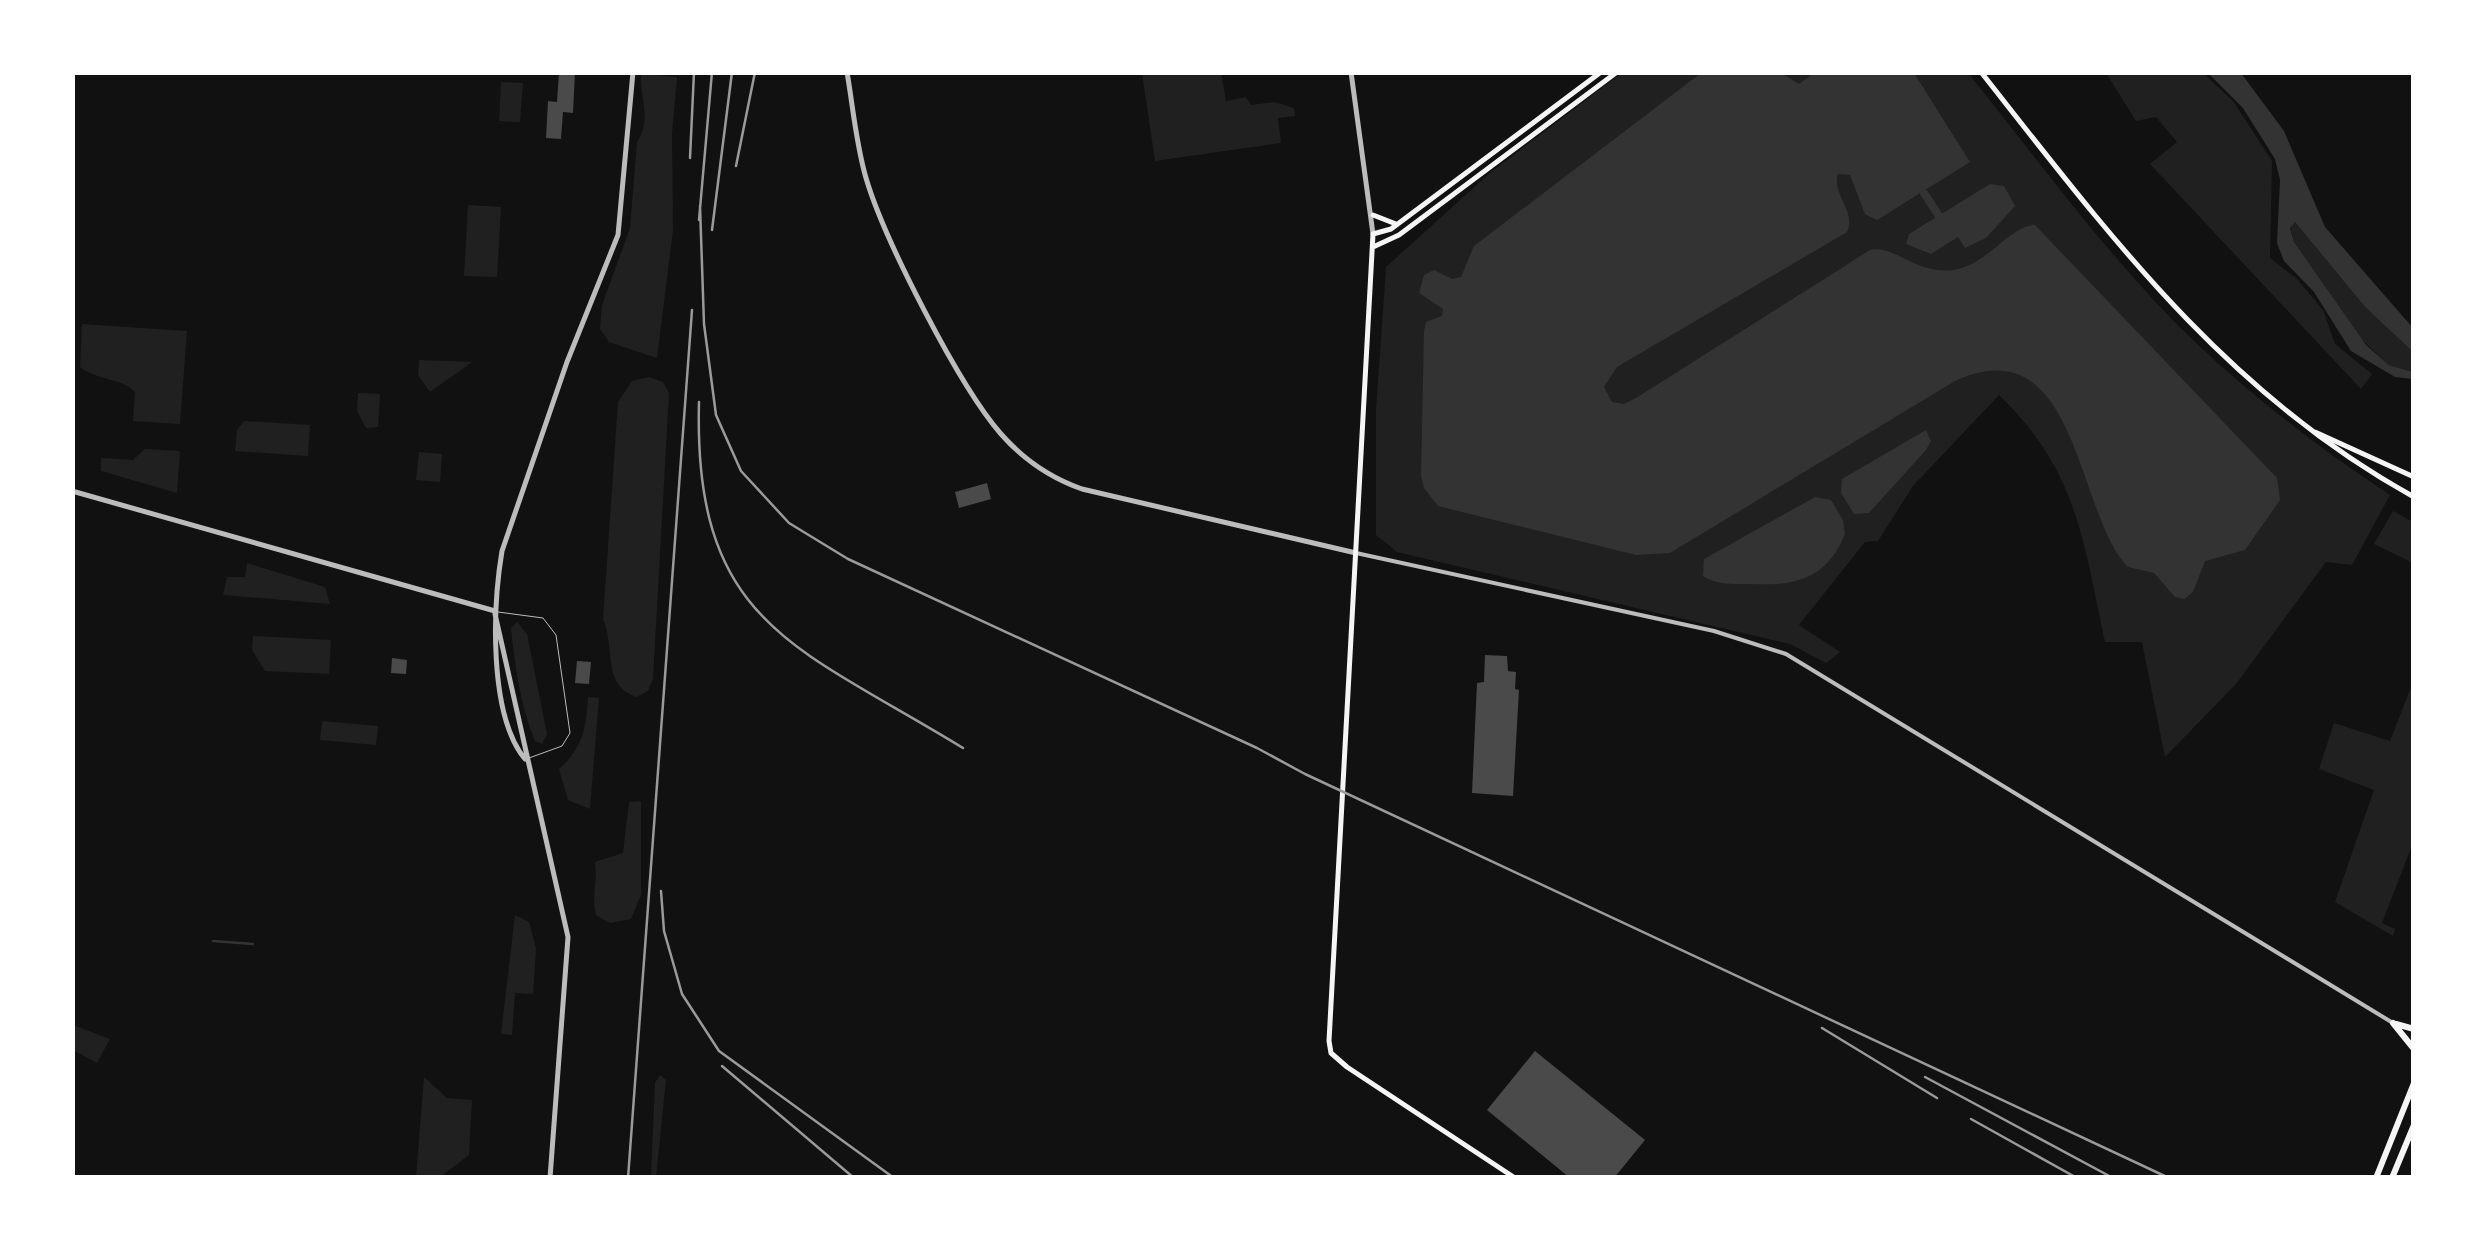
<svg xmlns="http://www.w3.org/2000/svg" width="2486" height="1250" font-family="Montserrat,sans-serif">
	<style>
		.green { fill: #202020 }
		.water { fill: #333 }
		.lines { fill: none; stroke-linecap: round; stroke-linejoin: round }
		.stream { stroke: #333; stroke-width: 2.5 }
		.canal { stroke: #333; stroke-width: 8 }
		.building { fill: #4a4a4a }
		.service { stroke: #bcbcbc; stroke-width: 1 }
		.minor { stroke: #bcbcbc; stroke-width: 4 }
		.tertiary { stroke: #bcbcbc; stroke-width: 5 }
		.secondary { stroke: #f5f5f5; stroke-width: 5 }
		.trunk { stroke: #f5f5f5; stroke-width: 6 }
		.rail { stroke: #9a9a9a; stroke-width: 2.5 }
	</style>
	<rect width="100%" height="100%" fill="#111"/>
	<path class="green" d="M1623,72l345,1c72,89 142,187 225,267 61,58 127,109 197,155l-38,70 -26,-3 -90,122 -71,73 -23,-115h-37c-22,-101 -27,-171 -106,-247l-86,91 -35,55 -13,1 -66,83 41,27 -14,11 -36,-19 -393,-92 -21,-17v-125l10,-143 105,-95z
		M1142,73h79l5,28 20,-4 5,8 23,-3 20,6 1,8 -17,2 3,25 -126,18z
		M2106,73h97l30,28 39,60 -2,97 27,21 26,31 12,34 37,30 -11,15 -211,-225 27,-22 -21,-25 -20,4z
		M641,74l36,3 -5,57 1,96 -16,128 -48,-16 -9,-13 2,-24 28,-77 7,-86c15,-23 3,-42 4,-68z
		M501,82l22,1 -3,39 -21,-1z
		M468,205l33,2 -4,70 -33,-1z
		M2295,222l70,85 48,45v20l-24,-7 -30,-28 -65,-95 -4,-17z
		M82,324l105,7 -7,93 -47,-3 2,-29c-13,-14 -39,-12 -55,-25z
		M419,360l53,2 -42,30 -12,-17z
		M649,377l14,5 6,11 -16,286 -5,12 -11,6c-36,-12 -21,-48 -34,-78l15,-217 14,-21z
		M358,393l22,1 -2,33 -12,1 -9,-17z
		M244,421l66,4 -2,31 -73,-5 2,-21z
		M145,449l35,2 -3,42 -76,-22v-13l32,2z
		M419,452l23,2 -2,28 -24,-2z
		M2393,511l20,11v41l-39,-19z
		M247,563l78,24 5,17 -107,-9 4,-18h18z
		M517,622l10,12 20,100 -5,10 -7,-3c-15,-36 -20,-75 -24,-113z
		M253,636l78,4 -2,34 -64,-3 -13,-21z
		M2413,682v161l-31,80 13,6 -2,7 -58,-34 39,-112 -55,-21 15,-46 56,18z
		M588,697l11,1 -9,111 -22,-9 -9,-31c24,-21 27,-41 29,-72z
		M322,721l56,5 -2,19 -56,-5z
		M641,801v94l-10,24 -21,4 -14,-8c-5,-19 2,-33 -1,-53l28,-9 6,-51z
		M515,915l14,7 7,26 -3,46 -18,-1 -3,42 -11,-1z
		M73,1025l37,14 -13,24 -24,-13z
		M660,1075l6,5 -10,97h-5l4,-94z
		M424,1077l23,21 25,2 -3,55 -29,22h-24z"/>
	<path class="water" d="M1701,73h80l18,11 15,-11h100l56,89 -93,58 -12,-6 -15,-39 -12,-1c-7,20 19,37 9,58l-230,135 -13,20 8,15 12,2 12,-6 234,-148c24,-6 46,25 83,20 35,-5 56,-44 82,-45l242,253 3,22 -35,50 -40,11 -12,31 -9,7 -9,-2 -21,-24 -26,-6c-52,-51 -49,-243 -173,-186l-285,172 -34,2 -198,-49 -14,-18 -3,-12 3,-145 2,-9 16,-6 1,-7 -24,-16 5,-18 10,-5 18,9 9,-2 13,-31z
		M2208,73h33l43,58 41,96 88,101v24l-48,-45 -70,-85 -5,6 4,14 72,103 23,20 24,7v7l-18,-2 -44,-26 -37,-59 -30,-31 -7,-18 3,-63 -5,-21 -32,-51z
		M1990,184l14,2 11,20 -29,32 -21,10 -7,-11 -27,17 -25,-10 3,-10z
		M1926,430l5,11 -5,9 -57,63 -15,1 -13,-21 1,-14z
		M1815,497l16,3 12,20 2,14c-19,47 -52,52 -96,50 -16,0 -32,1 -46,-8l1,-17z"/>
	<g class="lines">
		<path class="stream" d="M213,941l40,3"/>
		<path class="canal" d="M1924,193l15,23"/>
	</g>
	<path class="building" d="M559,72h16l-2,41 -10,-1 -2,27 -15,-1 2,-37 9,1z
		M987,483l4,16 -32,9 -4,-16z
		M1485,655l22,1 1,15 8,1 -1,17 4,1 -6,106 -41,-3 5,-110 7,-1z
		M392,658l15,2 -1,14 -15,-1z
		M577,661l14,1 -2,22 -14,-1z
		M1535,1051l110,89 -31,38h-44l-83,-68z"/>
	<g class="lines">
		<path class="service" d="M498,612l45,6 13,17 14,98 -8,13 -33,12"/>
		<path class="minor" d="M1356,553l358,78 72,23 607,369"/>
		<path class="tertiary" d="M847,72c6,35 9,72 19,106 18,61 93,208 135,256 22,25 50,44 81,55l274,64
			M1351,72l22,162
			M72,491l423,120
			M495,614l73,323 -18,241
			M525,759c-37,-45 -32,-154 -23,-208l65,-189 51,-127 15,-163"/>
		<path class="secondary" d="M1981,72c129,164 246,322 433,425
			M1373,215l23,9
			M1373,247l26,-12 218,-163
			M2315,432l99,45
			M1515,1178l-168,-111 -16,-14 -2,-12 44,-807 18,-5 210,-157"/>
		<path class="trunk" d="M2393,1023l21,26
			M2396,1024l18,5
			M2376,1178l38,-95
			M2392,1178l22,-53"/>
		<path class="rail" d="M690,158l4,-86
			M736,166l19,-94
			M700,206l4,118 12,91 25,56 48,52 59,36 409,189 48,26 864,404
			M699,220l13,-148
			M712,230l20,-158
			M699,402c-6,223 98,244 264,346
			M661,891l3,40 18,63 37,57 175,127
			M1822,1028l115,70
			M722,1066l132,112
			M1925,1077l188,101
			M1971,1119l106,59
			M628,1178l64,-868"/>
	</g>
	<rect width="2486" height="1250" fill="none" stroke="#ffffff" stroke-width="150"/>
</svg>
